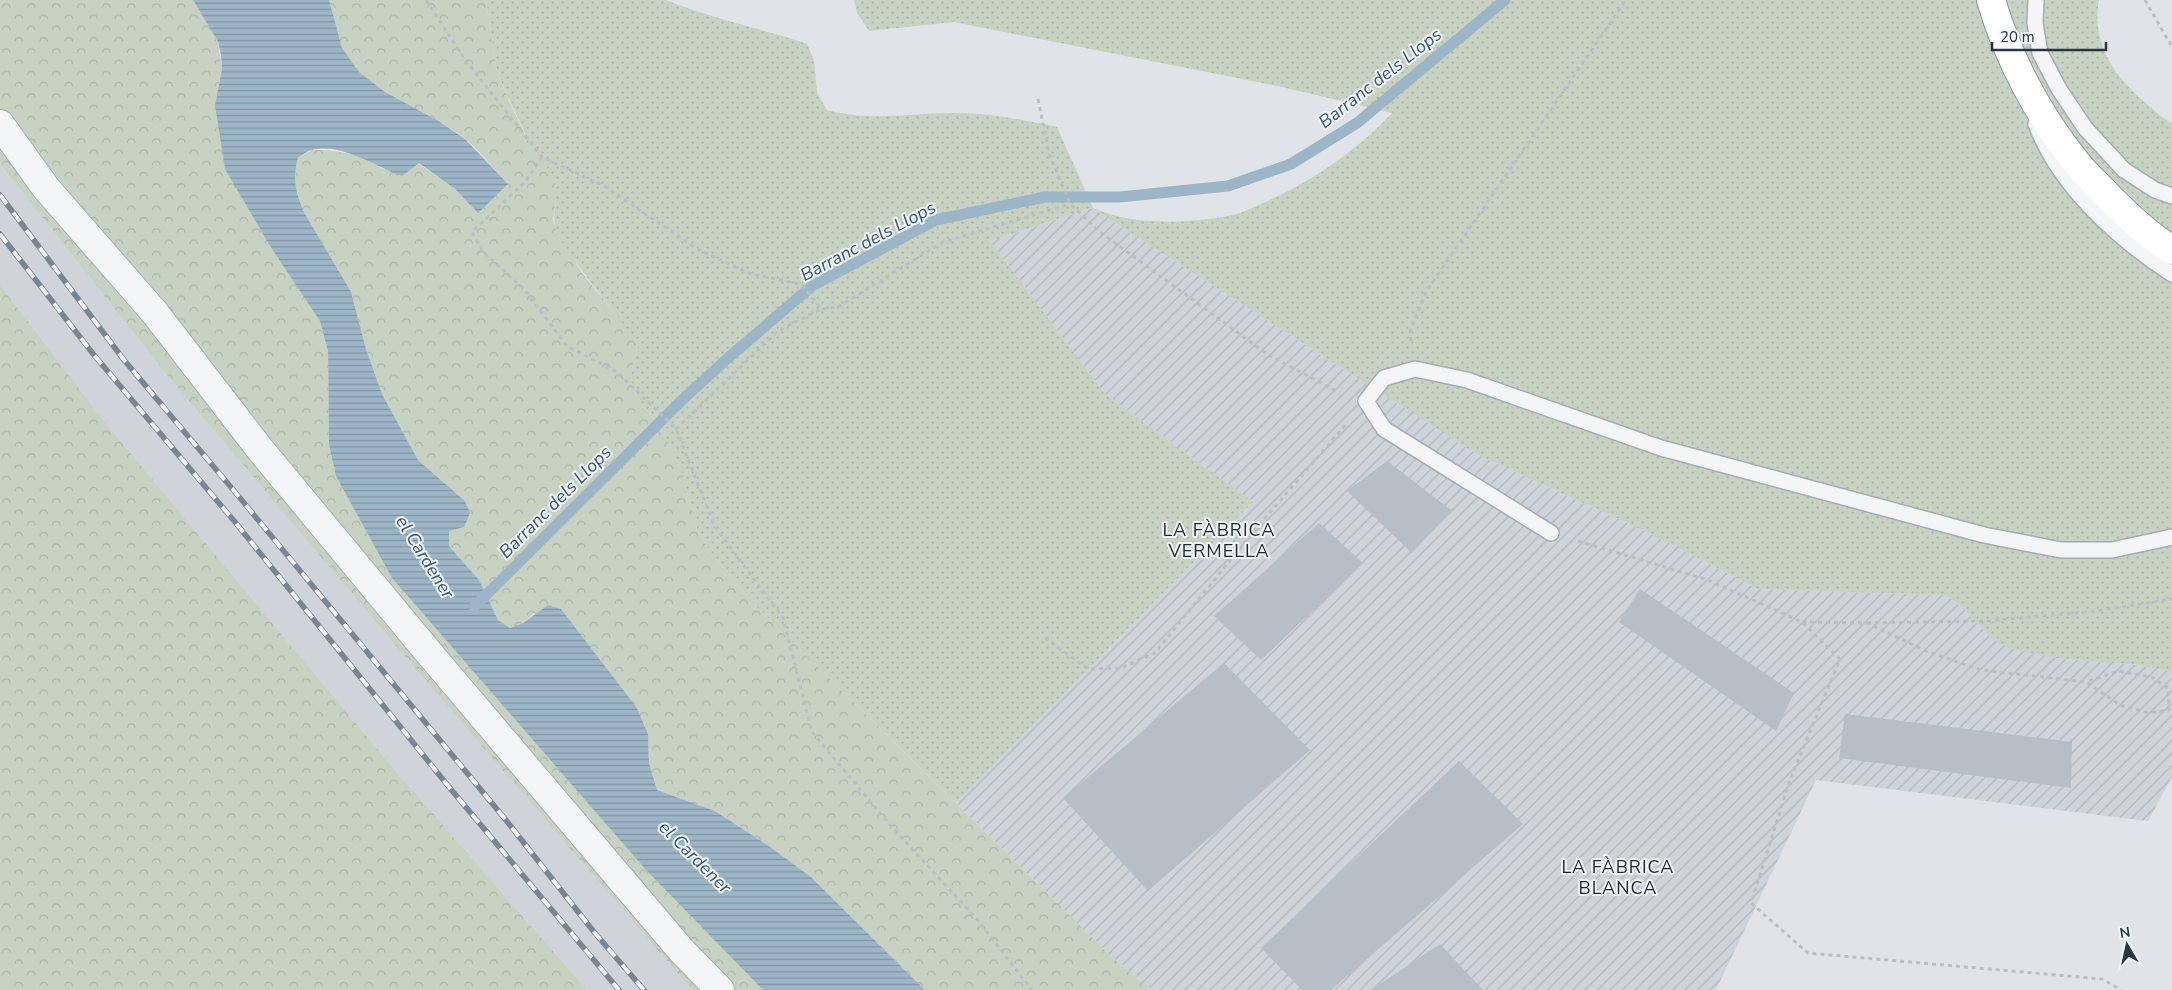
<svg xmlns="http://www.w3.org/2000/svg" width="2172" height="990" font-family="'Nunito Sans',sans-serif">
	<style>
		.built { fill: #ced4da }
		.industrial { fill: url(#industrial-furrows) }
		.grass { fill: url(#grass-dots) }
		.forest { fill: url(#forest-crowns) }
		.water { fill: url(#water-rules) }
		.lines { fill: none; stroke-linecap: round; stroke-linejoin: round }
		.stream { stroke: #9db6c7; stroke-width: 11 }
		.building { fill: #b8bec5 }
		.service-casing { stroke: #a6acb2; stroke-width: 18 }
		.tertiary-casing { stroke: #a6acb2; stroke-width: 30 }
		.trunk-casing { stroke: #88939e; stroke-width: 30 }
		.path { stroke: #bbbfc3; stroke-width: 3; stroke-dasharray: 4 4; stroke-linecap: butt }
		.service { stroke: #f3f5f7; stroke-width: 15 }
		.tertiary { stroke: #f3f5f7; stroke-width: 28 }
		.trunk { stroke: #fff; stroke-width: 28 }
		.rail-casing { stroke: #7a8591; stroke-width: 5.5 }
		.rail { stroke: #f0f3f6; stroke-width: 4; stroke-dasharray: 11; stroke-linecap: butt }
		.labels { text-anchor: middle; stroke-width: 4; stroke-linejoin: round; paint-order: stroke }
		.water-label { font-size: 18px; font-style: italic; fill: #365671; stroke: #f0f3f6 }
		.neighbourhood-label { font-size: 18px; letter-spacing: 1px; fill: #1c2530; stroke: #f0f3f6 }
	</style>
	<defs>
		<pattern id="industrial-furrows" width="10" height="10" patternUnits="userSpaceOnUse" patternTransform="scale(1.25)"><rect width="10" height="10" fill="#ced4da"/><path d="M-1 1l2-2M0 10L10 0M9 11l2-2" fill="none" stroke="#b1b7bc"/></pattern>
		<pattern id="grass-dots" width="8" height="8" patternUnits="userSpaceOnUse" patternTransform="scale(1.25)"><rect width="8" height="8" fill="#c8d2c2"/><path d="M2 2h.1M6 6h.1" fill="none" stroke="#acb5a8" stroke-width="1.8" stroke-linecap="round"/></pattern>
		<pattern id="forest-crowns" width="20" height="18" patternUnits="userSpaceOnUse" patternTransform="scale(1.25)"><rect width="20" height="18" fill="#c8d2c2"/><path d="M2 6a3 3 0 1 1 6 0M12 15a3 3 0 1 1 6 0" fill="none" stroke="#acb5a8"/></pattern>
		<pattern id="water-rules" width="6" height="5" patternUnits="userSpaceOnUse" patternTransform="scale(1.25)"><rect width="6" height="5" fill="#9db6c7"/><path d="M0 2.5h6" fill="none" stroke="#8095a3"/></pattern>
	</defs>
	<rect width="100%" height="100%" fill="#e0e4e8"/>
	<path class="built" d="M0,164l167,211 262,310 263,305h-105l-192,-220 -287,-344 -108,-141z"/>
	<path class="industrial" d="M1092,208l384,246 173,79 109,56 188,6 18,14 29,31 69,19 77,6 33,7v105l-24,44 -332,-41 -100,210h-564l-39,-32 -157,-155 297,-301 -147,-107 -116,-154z"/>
	<path class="grass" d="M486,0h180c46,19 95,28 141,44l7,16 3,33 10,17c45,12 83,3 128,3 34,0 70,7 102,14l36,81c10,4 21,8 33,10 30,6 76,4 106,-3 10,-2 20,-7 29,-11 50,-22 93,-51 131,-91l-110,-26 -328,-65 -85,9 -12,-18 -3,-13h1245c-8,44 16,78 48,104 8,7 16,15 25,19v549l-33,-7 -77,-6 -50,-10 -19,-9 -29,-31 -18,-14 -188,-6 -109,-56 -173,-79 -384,-246 -102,33 116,154 147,107 -297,301 -200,-197 -46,-54 -13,-22 -15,-58 -18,-39 -25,-33 -8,-17 2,-19 5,-17c-20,-33 -46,-60 -66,-91 -4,-6 -11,-12 -14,-19 -5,-13 -4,-24 -2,-37l-59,-127z"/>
	<path class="forest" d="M0,0h193l25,42 4,27 -7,36 41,114 14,27 50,74 8,31 1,94 7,31 311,395 116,119h-71l-263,-305 -262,-310 -167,-211z
		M329,0h157l11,73 24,54 12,21 22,30 1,22 -3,20 6,19 12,15 11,19 47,58 9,16 -5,17 -2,19 8,17 25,33 18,39 15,58 13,22 46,54 357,352 39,32h-227l-114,-113 -42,-31 -54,-35 -58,-21 -8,-27 -1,-29 -11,-26 -31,-40 -72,-55 -11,10 -13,5 -12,-8 -19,-40 -30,-34v-15l16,-30 -47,-41 -36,-66 -16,-45 -15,-56 -46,-79c-9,-19 -13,-36 -7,-56l14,-8h15l31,5 25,14 35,-6 37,26 23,23 30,-28c-13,-13 -30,-36 -45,-47 -36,-27 -102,-46 -122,-89 -6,-14 -8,-33 -12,-48z
		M0,285l108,141 287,344 192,220h-587z"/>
	<path class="water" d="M193,0h136l13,48 17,24 26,20 55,30 25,17 43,45 -30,29 -23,-24 -36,-26 -17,13c-26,-9 -61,-34 -90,-26 -5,1 -10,5 -14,8 -6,20 -2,37 7,56l46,78 15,57 16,45 36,66 47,41 5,12 -6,14 -15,4v15l30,34 19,40 12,8 13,-5 25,-18 13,4 76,99 11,26 1,29 8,27 58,21 54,35 42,31 114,113h-162l-116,-119 -255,-293 -56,-102 -7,-31 -1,-94 -8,-30 -50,-75 -45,-77 -10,-64 7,-36 -1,-14 -3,-13z"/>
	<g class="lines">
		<path class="stream" d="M474,607l207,-206 47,-43 84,-72 124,-66 109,-23h75l108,-11 63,-22 66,-41 148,-123"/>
	</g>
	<path class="building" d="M1387,461l64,49 -39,43 -65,-62z
		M1319,523l44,40 -102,97 -47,-44z
		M1640,589l154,104 -18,38 -157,-109z
		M1224,663l86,87 -162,141 -85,-93z
		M1845,714l227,28 -1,46 -232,-30z
		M1459,761l64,63 -192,166h-29l-41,-42z
		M1440,944l43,46h-112z"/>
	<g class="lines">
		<g class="service-casing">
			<path id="service" d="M2036,0l-1,23 5,30 19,36 26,39 39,42 31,20 17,6
				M2036,124c23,62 82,115 136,150
				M1551,533l-167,-104 -18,-28 18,-23 31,-9 52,11 194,68 323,87 77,15h51l60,-13"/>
		</g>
		<g class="tertiary-casing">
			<path id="tertiary" d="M0,124l46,64 109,125 104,135 170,205 252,297 39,40"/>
		</g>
		<g class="trunk-casing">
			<path id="trunk" d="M1991,0c17,58 47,115 85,162 10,13 23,24 34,36 19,19 39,38 62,52"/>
		</g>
		<path class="path" d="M426,0l40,61 76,96 62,29 95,64 52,24 50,10 20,25 17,-2 105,-65 127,-38
			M2145,0l27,47
			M1038,99l11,55 21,50 30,28 167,122 73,39
			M542,157l-17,25 -53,50 11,20 41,37 43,57 50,26 59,57 39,98 68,91 29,114 78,93 86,93 56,72
			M1411,341l-1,-9 16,-40 200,-292
			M676,429l102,-98 43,-22
			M1578,541l130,39 94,42 38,37 -50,121 -39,123 57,50 294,26 19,11
			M1802,622l65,1 59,28 55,19 105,12 34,23 29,8 20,-3 -1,-22 -16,-11 -34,-6 -32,11
			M1867,623l120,-2 109,-10 76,-12
			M1045,638l43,31 33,-1 34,-15 98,-121 95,-110"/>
		<use href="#service" class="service"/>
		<use href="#tertiary" class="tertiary"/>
		<use href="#trunk" class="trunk"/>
		<g class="rail-casing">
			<path id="rail" d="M0,195l124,165 116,138 265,321 89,113 50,58
				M0,234l94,121 141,167 214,265 170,203"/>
		</g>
		<use href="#rail" class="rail"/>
	</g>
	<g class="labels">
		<g class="water-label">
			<text transform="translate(1380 78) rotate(-38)" y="6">Barranc dels Llops</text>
			<text transform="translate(868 241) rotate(-28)" y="6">Barranc dels Llops</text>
			<text transform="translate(555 502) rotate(-45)" y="6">Barranc dels Llops</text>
			<text transform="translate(425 557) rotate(58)" y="6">el Cardener</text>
			<text transform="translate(695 857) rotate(45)" y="6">el Cardener</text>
		</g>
		<g class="neighbourhood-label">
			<text x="1219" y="536">LA FÀBRICA<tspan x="1219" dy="21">VERMELLA</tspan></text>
			<text x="1618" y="873">LA FÀBRICA<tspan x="1618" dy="21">BLANCA</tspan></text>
		</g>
	</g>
	<g transform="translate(2127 945) rotate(351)" stroke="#f0f3f6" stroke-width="4" paint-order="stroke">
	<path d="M0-4L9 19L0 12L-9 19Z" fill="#2a343f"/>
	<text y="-8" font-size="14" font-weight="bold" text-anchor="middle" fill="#2a343f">N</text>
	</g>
	<path d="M1992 42v8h114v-8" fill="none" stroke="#2a343f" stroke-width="2.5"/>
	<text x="2000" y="42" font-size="15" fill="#2a343f" stroke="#f0f3f6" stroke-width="4" paint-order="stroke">20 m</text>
</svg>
